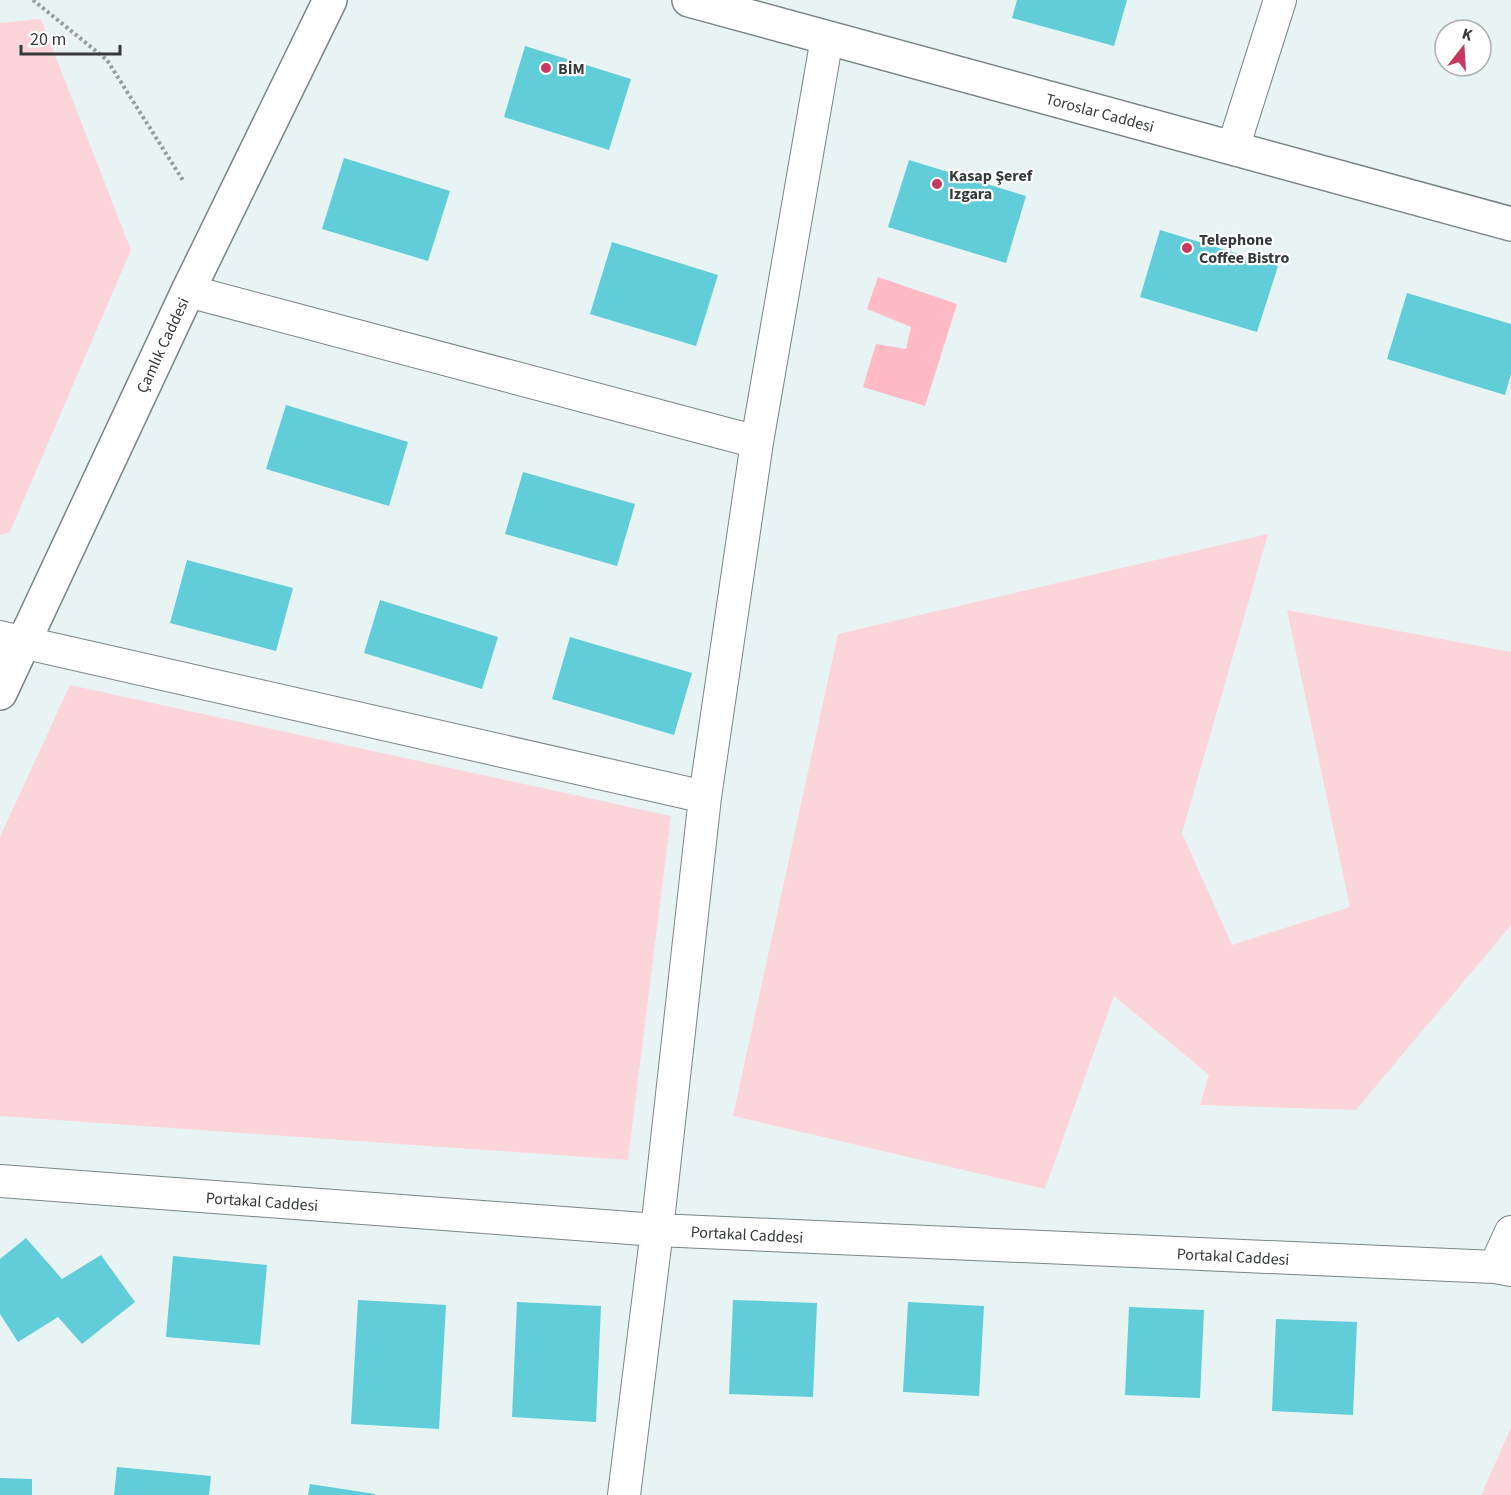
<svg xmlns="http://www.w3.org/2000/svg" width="1511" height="1495" font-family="'Source Sans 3',sans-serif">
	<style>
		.green { fill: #fcd5db }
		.water { fill: #ffbac6 }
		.building { fill: #60cdd8 }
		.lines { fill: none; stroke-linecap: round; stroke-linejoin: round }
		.minor-casing { stroke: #7a8586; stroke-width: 34 }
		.tertiary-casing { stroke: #7a8586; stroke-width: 36 }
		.path { stroke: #959d9e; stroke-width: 4; stroke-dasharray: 3 3; stroke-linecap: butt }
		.minor { stroke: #fff; stroke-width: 32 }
		.tertiary { stroke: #fff; stroke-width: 33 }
		.poi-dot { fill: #c73963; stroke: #fff; stroke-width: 2 }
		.labels { text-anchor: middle; stroke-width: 4.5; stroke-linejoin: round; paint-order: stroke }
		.poi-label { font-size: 16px; font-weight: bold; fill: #35393a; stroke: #fff; text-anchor: start }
		.street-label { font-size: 16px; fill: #35393a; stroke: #fff }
	</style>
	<rect width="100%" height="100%" fill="#e8f3f4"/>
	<path class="green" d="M41,19l90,231 -121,282 -10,3v-512z
		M1268,534l-86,299 50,112 118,-38 -63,-297 224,42v273l-155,185 -156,-5 9,-30 -95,-79 -69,193 -312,-73 105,-482z
		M70,685l601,131 -43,344 -628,-44v-279z
		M1511,1428v67h-30z"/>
	<path class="water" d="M878,277l79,27 -32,102 -62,-19 13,-43 30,5 5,-22 -44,-18z"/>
	<path class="building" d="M1017,0h110l-13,46 -102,-28z
		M525,46l106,33 -22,71 -105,-33z
		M344,158l106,33 -22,70 -106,-32z
		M909,160l117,36 -20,67 -118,-36z
		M1160,230l118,36 -21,66 -117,-35z
		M612,242l106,33 -22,71 -106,-32z
		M1407,293l104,31v50l-6,21 -118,-36z
		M286,405l122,37 -19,64 -123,-37z
		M523,472l112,32 -18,62 -112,-32z
		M187,560l106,28 -17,63 -106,-28z
		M380,600l118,37 -16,52 -118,-36z
		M570,637l122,36 -18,62 -122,-36z
		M26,1238l36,41 39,-24 34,47 -53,42 -24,-27 -40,25 -18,-28v-55z
		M173,1256l94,9 -7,80 -94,-8z
		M358,1300l88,5 -7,124 -88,-5z
		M733,1300l84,3 -4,94 -84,-3z
		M517,1302l84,4 -5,116 -84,-5z
		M908,1302l76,4 -5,90 -76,-4z
		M1129,1307l75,3 -4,88 -75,-3z
		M1276,1319l81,3 -4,93 -81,-4z
		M117,1467l94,9 -2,19h-95z
		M0,1478l32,1v16h-32z
		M310,1484l65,10v1h-67z"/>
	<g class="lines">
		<g class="minor-casing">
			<path id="minor" d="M1233,148l47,-148
				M188,291l569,151
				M0,637l705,160
				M0,1181l657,49 838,37 16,3
				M1495,1267l16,-35
				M624,1495l33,-265 48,-433 52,-355 70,-404"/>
		</g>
		<g class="tertiary-casing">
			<path id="tertiary" d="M689,0l822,224
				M0,693l188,-402 142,-291"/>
		</g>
		<path class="path" d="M33,0l74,60 77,122"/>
		<use href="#minor" class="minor"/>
		<use href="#tertiary" class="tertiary"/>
	</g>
	<g class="poi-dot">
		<circle cx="546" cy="68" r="6"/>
		<circle cx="937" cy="184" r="6"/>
		<circle cx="1187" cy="248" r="6"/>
	</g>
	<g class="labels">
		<g class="poi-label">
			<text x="558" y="74">BİM</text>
			<text x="949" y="181">Kasap Şeref<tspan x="949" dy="18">Izgara</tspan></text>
			<text x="1199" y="245">Telephone<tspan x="1199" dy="18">Coffee Bistro</tspan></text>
		</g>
		<g class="street-label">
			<text transform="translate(1100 112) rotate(15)" y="6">Toroslar Caddesi</text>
			<text transform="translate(162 345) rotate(-65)" y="6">Çamlık Caddesi</text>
			<text transform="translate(262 1201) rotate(4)" y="6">Portakal Caddesi</text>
			<text transform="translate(747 1234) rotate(3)" y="6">Portakal Caddesi</text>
			<text transform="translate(1233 1256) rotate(3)" y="6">Portakal Caddesi</text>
		</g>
	</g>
	<g transform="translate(1463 48) rotate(17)"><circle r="28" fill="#ffffff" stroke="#aeb0b0" stroke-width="1.5"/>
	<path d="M0-4.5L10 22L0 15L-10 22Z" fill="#c73963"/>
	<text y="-9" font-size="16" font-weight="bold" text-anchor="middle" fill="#35393a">K</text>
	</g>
	<path d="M21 45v9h99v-9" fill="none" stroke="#35393a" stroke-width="3"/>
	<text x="30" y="45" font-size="18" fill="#35393a" stroke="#ffffff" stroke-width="4.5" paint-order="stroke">20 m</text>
</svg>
